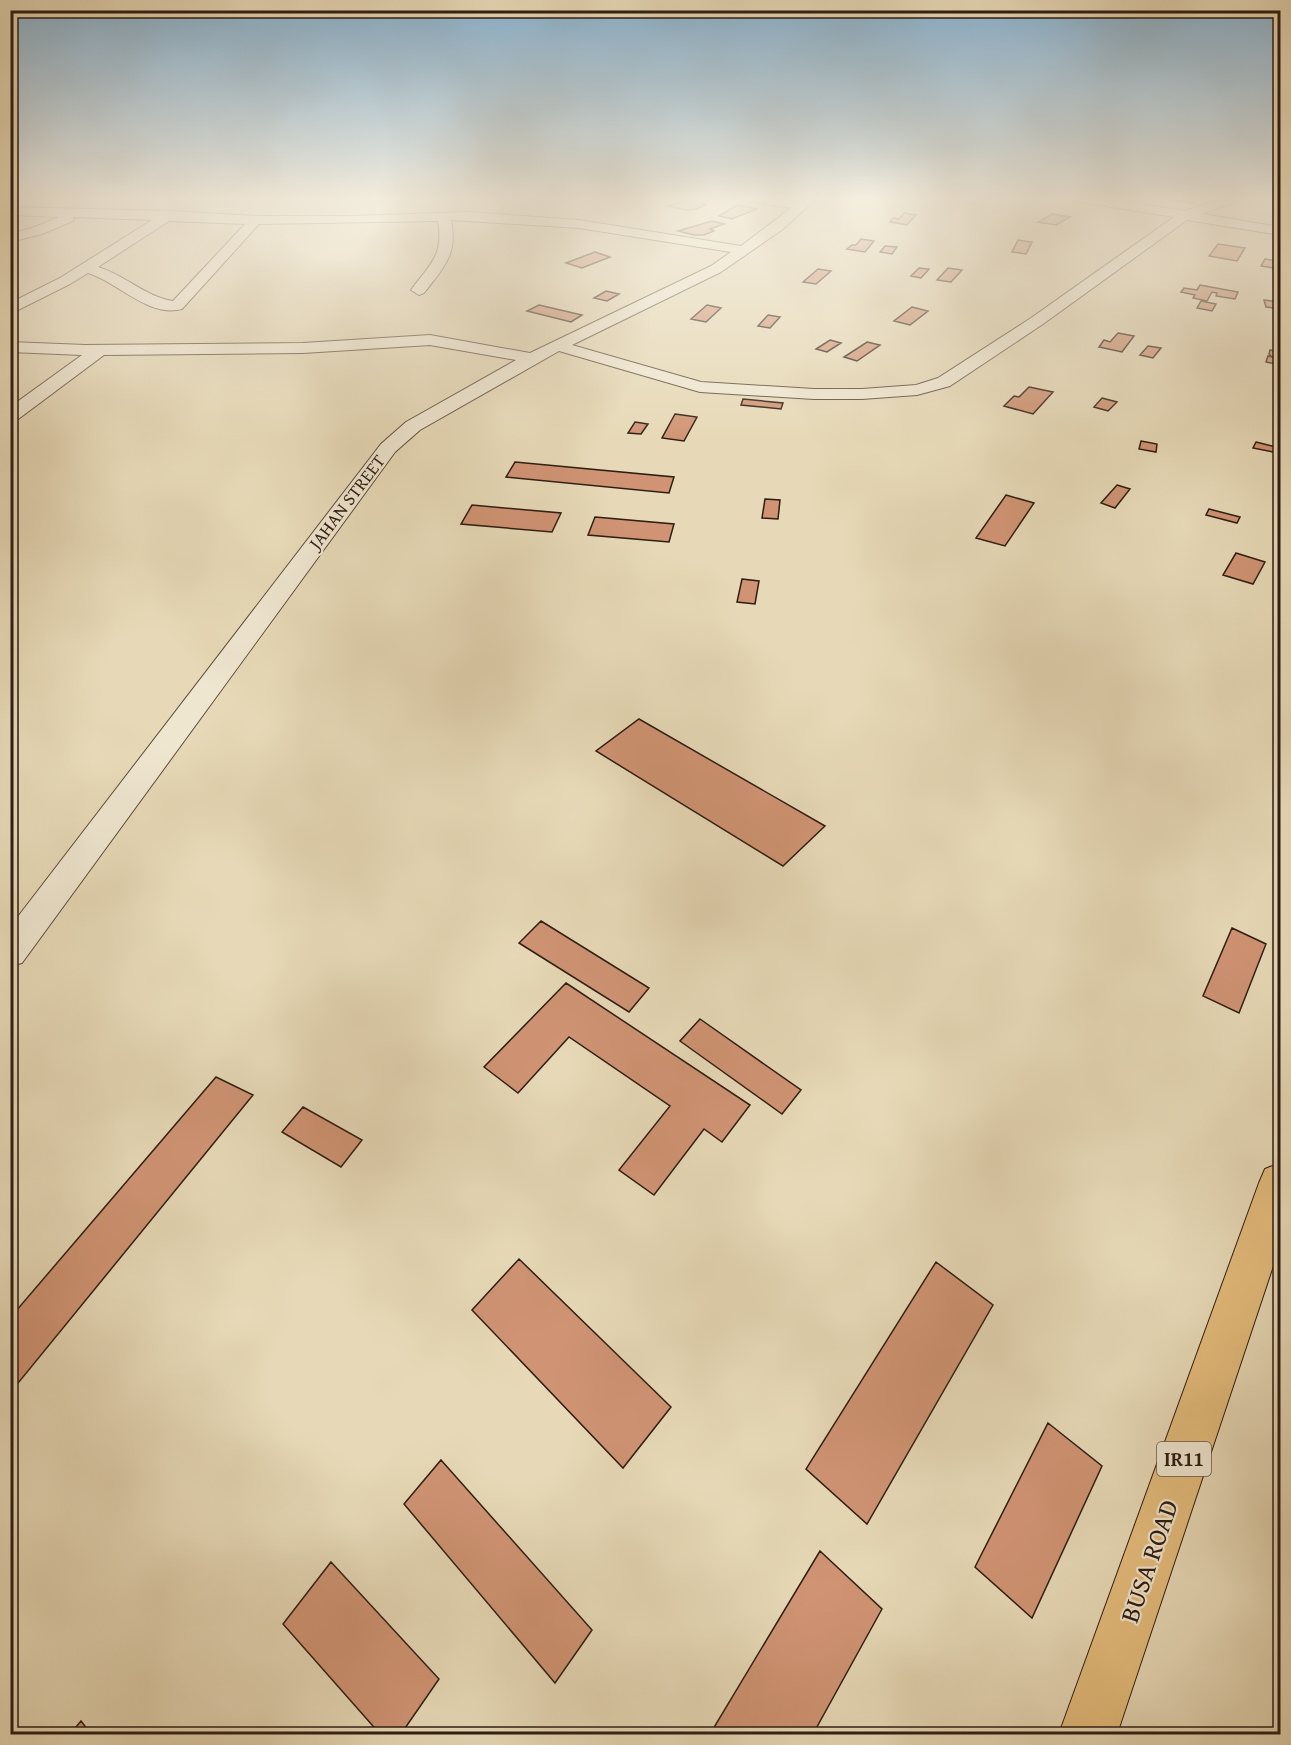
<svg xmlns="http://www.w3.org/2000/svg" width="1291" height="1745" font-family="'Gentium Book Plus',serif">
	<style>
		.building { fill: #d09474; stroke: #2e1d12; stroke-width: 1.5 }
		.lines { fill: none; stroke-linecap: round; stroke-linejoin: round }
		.street-casing { stroke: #5c4c3b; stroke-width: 2 }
		.primary-casing { stroke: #2e1d12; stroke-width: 2 }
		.street { fill: #efe6d0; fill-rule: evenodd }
		.primary { fill: #e4bc7c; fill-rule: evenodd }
		.labels { text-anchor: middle; stroke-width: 4.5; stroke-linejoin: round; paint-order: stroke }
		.far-street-label { font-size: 18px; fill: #2e1d12; stroke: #efe6d0 }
		.shield { fill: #efe6d0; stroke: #68594b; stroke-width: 1.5 }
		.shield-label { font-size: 20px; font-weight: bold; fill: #2e1d12 }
		.near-street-label { font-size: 26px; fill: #2e1d12; stroke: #efe6d0 }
	</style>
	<rect width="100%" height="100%" fill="#e7d9b7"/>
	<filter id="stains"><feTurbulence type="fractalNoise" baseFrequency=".00333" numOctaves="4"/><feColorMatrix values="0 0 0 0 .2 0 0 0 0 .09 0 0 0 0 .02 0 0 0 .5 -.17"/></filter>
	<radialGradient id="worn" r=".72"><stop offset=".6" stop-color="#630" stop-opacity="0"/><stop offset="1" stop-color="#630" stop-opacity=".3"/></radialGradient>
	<path class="building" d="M1167,197h31l-5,6 -28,-4z
		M694,198l15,2 -8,3 5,2 -10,4 -10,1 -18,-4z
		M737,205l20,4 -25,10 -13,-3z
		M904,213l12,2 -9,10 -17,-3 3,-4 6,1z
		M1052,214l18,3 -14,8 -18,-3z
		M712,221l12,3 -14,5 4,2 -10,4h-10l-16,-4z
		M861,239l13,2 -9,11 -18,-3 5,-4h4z
		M1018,240l14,2 -6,12 -14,-2z
		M1218,244l27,4 -8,13 -28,-5z
		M885,246l12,1 -5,7 -12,-2z
		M595,252l15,5 -28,11 -16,-5z
		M1265,259l12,2 -4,7 -12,-2z
		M919,268l10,1 -8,9 -10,-2z
		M948,268l14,2 -11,12 -14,-2z
		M818,269l13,2 -15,13 -13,-2z
		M1200,285l38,7 -3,7 -19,-3 1,-3 -5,-1 -5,9 -14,-3 2,-3 -14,-3 3,-4 13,2z
		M606,291l13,3 -12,7 -13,-3z
		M1264,300l16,2v7l-14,-2z
		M1201,301l15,3 -4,7 -15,-3z
		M539,305l43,10 -11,7 -44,-11z
		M707,305l14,3 -15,14 -15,-3z
		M912,307l16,4 -18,14 -16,-4z
		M768,315l12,2 -10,11 -12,-2z
		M1118,333l16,3 -12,16 -23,-5 5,-7 6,2z
		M830,340l11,3 -14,9 -11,-3z
		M867,342l13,3 -23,16 -13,-4z
		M1277,345h3v20l-14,-3 2,-6 4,1 -3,-3 1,-4 5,1z
		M1148,346l13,2 -8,10 -13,-3z
		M1029,387l24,5 -20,22 -29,-8 10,-10 5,1z
		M1102,398l15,4 -9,9 -14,-4z
		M743,399l40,4 -2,6 -40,-4z
		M675,414l22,3 -13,24 -22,-3z
		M635,422l13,2 -7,10 -13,-1z
		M1141,441l16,3 -1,8 -17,-3z
		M1256,442l20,5 -3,5 -20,-4z
		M515,462l159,15 -5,16 -163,-16z
		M1117,485l13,4 -15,19 -14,-5z
		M1006,495l28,8 -29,43 -29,-8z
		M765,499l15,1 -2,19 -16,-1z
		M472,505l89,8 -9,19 -91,-8z
		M1209,509l31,8 -3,6 -31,-8z
		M595,517l79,7 -5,18 -81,-7z
		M1236,553l29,9 -12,22 -30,-9z
		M742,579l17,2 -4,23 -18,-2z
		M639,719l186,107 -42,40 -187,-115z
		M541,921l108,67 -20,24 -110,-69z
		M1232,928l34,16 -27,69 -36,-17z
		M566,983l184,122 -28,37 -18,-13 -50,66 -35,-25 51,-64 -101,-69 -51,56 -34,-26z
		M700,1019l101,71 -19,24 -102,-73z
		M216,1077l37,18 -243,298v-75z
		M303,1107l59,33 -21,27 -59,-35z
		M519,1259l152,148 -48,61 -151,-158z
		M936,1262l57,43 -126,219 -61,-55z
		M1048,1423l54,43 -70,152 -57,-51z
		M441,1460l151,170 -37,53 -151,-179z
		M820,1551l62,58 -69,125h-103z
		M331,1562l108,117 -38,55h-21l-97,-110z
		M81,1721l10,13h-21z"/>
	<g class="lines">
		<g class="street-casing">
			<path id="street" d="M740,197h31l28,5 5,-5h14l-35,32 -62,43 -149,73 129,37 113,7h48l54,-4 22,-7 93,-60 143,-101 -100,-16 -6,-4h30l87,14 43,-14h19l-45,17 78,13v8l-93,-15 -144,104 -93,62 -33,9 -55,4h-48l-114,-7 -141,-41 -139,79 -25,22 -373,511 -12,3v-39l371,-483 25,-22 110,-62 -86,-15 -127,8 -199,2 -87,65 -7,1v-14l72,-52 -72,-3v-10l75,3 218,-2 127,-8 100,18 181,-87 20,-14 -152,-24 -128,-8c7,35 -7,47 -27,73l-5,2 -8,-5c19,-26 33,-34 27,-69l-179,3 -77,85c-34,9 -64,-27 -94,-36l-18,11 -60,30v-11l50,-25 92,-58 -78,-3 -1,4 -31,13 -32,8v-8l22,-6 28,-11 -50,-2v-8l159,4 86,5h98l115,-4 111,8 162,26 50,-38 -45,-7zM169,221l76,3 -72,77c-29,-5 -48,-26 -75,-34z"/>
		</g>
		<g class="primary-casing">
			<path id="primary" d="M1280,1163v82l-163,489h-58l200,-551 6,-14z"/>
		</g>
		<use href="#street" class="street"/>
		<use href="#primary" class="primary"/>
	</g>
	<linearGradient id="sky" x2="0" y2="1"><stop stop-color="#89b5d5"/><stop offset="0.45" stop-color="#f4eedf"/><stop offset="1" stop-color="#f4eedf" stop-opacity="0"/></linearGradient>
	<rect width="1291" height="441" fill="url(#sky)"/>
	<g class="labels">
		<g class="far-street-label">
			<text transform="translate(347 502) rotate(-53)" y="6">JAHAN STREET</text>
		</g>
		<rect class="shield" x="1157" y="1442" width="54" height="34" rx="4.5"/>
		<g class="shield-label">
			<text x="1184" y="1466">IR11</text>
		</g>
		<g class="near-street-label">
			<text transform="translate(1149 1561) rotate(-71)" y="9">BUSA ROAD</text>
		</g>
	</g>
	<rect width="1291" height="1745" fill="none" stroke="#e7d9b7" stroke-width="36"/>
	<rect x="12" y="12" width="1267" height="1721" fill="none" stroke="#2e1d12" stroke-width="3"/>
	<rect x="18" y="18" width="1255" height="1709" fill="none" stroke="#2e1d12" stroke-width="1.5"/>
	<rect width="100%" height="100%" filter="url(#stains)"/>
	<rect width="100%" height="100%" fill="url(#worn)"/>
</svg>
